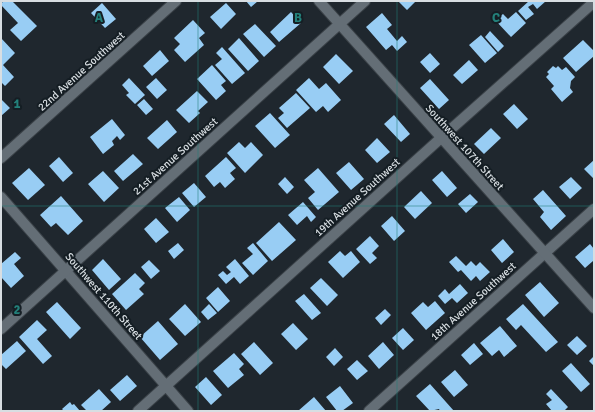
<svg xmlns="http://www.w3.org/2000/svg" width="595" height="412" font-family="Signika,sans-serif">
	<style>
		.building { fill: #98cdf4 }
		.lines { fill: none; stroke-linecap: round; stroke-linejoin: round }
		.minor-casing { stroke: #3a4147; stroke-width: 12 }
		.tertiary-casing { stroke: #3a4147; stroke-width: 12 }
		.minor { stroke: #646e76; stroke-width: 10 }
		.tertiary { stroke: #646e76; stroke-width: 10 }
		.grid { fill: none; stroke: #23807a; stroke-width: 1; stroke-opacity: 0.55 }
		.labels { text-anchor: middle; stroke-width: 4; stroke-linejoin: round; paint-order: stroke }
		.street-label { font-size: 11px; fill: #d8dee2; stroke: #151e24 }
		.grid-label { font-size: 13px; text-anchor: middle; font-weight: bold; fill: #23807a; stroke: #151e24; stroke-width: 4; stroke-linejoin: round; paint-order: stroke }
	</style>
	<rect width="100%" height="100%" fill="#1f272e"/>
	<path class="building" d="M3,1h9l25,25 -16,15 -11,-11 8,-7 -17,-18z
		M246,1h12l-7,6z
		M398,1h18l-9,9z
		M529,1h17l-9,8 -4,-5 -5,3 6,7 -8,6 -8,-9z
		M102,3l14,16 -11,9 -14,-15z
		M226,3l10,11 -15,15 -11,-12z
		M291,12l10,11 -22,19 -9,-10z
		M516,12l10,11 -15,14 -16,-17 8,-6 5,5z
		M382,13l10,12 -5,4 10,12 5,-5 5,6 -10,9 -5,-6 -6,5 -20,-23z
		M193,20l12,13 -6,5 5,7 -19,17 -11,-12 6,-6 -6,-6z
		M255,24l21,22 -12,11 -21,-23z
		M490,31l14,15 -6,6 -13,-15z
		M481,35l16,18 -12,10 -16,-18z
		M1,38l14,15 -12,12 11,12 -9,9 -4,-4z
		M239,38l20,23 -11,10 -20,-22z
		M583,40l11,11v5l-18,16 -13,-14z
		M222,47l23,26 -13,11 -17,-19 7,-6 -6,-6z
		M160,50l9,11 -17,15 -9,-10z
		M430,53l10,11 -10,9 -10,-11z
		M336,54l17,17 -14,13 -16,-17z
		M469,60l9,10 -16,14 -9,-9z
		M212,65l14,16 -5,4 5,6 -10,9 -19,-21z
		M553,66l3,2 2,-2 4,4 4,-3 9,10 -4,4 -1,7 3,4 -11,10 -11,-13 3,-3 -8,-9 3,-3 -2,-2z
		M129,78l16,17 -10,9 -9,-9 3,-2 -7,-8z
		M156,78l11,12 -10,9 -11,-12z
		M309,78l10,11 7,-6 15,17 -13,12 -5,-6 -7,6 -20,-22z
		M430,79l19,21 -10,9 -19,-21z
		M197,91l11,11 -10,9 2,2 -11,10 -13,-13z
		M296,93l14,15 -23,20 -9,-10 6,-5 -5,-5z
		M1,99l9,9 -9,8z
		M144,99l9,10 -7,6 -9,-10z
		M514,104l14,15 -11,10 -14,-15z
		M270,113l20,22 -15,13 -20,-22z
		M394,115l16,19 -9,8 -17,-18z
		M112,119l13,16 -5,5 -3,-4 -5,5 2,4 -11,9 -13,-17z
		M167,120l10,12 -19,17 -11,-11z
		M491,128l10,10 -17,16 -10,-10z
		M377,138l13,14 -13,11 -12,-13z
		M239,142l6,6 6,-6 12,13 -18,18 -18,-20z
		M133,154l10,10 -20,17 -9,-10z
		M59,157l14,16 -10,9 -14,-16z
		M226,157l10,11 -6,5 5,6 -10,9 -5,-6 -6,5 -9,-11z
		M594,160v19l-10,-10z
		M349,162l15,17 -13,11 -15,-17z
		M29,168l16,17 -17,15 -16,-17z
		M318,168l21,24 -21,18 -10,-12 7,-6 -11,-12z
		M103,171l16,17 -15,14 -16,-18z
		M442,171l15,17 -10,9 -15,-17z
		M285,177l9,10 -7,7 -9,-10z
		M571,177l11,11 -12,11 -11,-12z
		M194,183l12,14 -12,10 -12,-14z
		M543,190l23,26 -15,14 -11,-13 4,-5 -11,-13z
		M421,191l11,12 -17,16 -11,-12z
		M470,194l8,8 -12,11 -8,-9z
		M61,196l22,25 -15,14 -12,-12 -5,4 -11,-12z
		M179,197l11,13 -13,12 -12,-14z
		M303,202l13,15 -5,5 -4,-6 -10,9 -9,-10z
		M392,216l13,15 -11,10 -13,-15z
		M156,218l13,14 -13,11 -12,-14z
		M279,222l17,18 -24,21 -16,-18z
		M370,236l9,10 -7,7 5,5 -7,6 -14,-15z
		M503,239l11,13 -12,11 -11,-13z
		M178,243l6,7 -10,9 -6,-8z
		M253,243l15,18 -15,14 -11,-12 11,-9 -6,-6z
		M590,244l4,5v14l-1,-2 -8,7 -10,-11z
		M340,251l5,5 6,-5 9,11 -17,16 -15,-16z
		M15,252l6,6 -7,6 10,12 -13,12 -10,-11v-13z
		M456,256l10,10 5,-5 5,5 4,-4 10,10 -10,9 -4,-5 -5,5 -10,-11 -3,2 -9,-10z
		M103,259l18,20 -12,11 -17,-20z
		M235,259l14,17 -9,8 -6,-7 -8,7 -8,-9 5,-4 4,4 4,-3 -5,-5z
		M149,260l11,11 -9,8 -10,-12z
		M135,273l10,10 -6,6 5,5 -18,16 -14,-16z
		M321,278l17,17 -11,11 -17,-18z
		M540,282l19,21 -15,14 -19,-22z
		M460,284l8,9 -11,10 -5,-5 -7,6 -7,-8 7,-7 4,5z
		M218,287l12,14 -12,11 -12,-14z
		M304,294l17,19 -9,7 -17,-19z
		M435,301l10,12 -19,17 -15,-17 12,-11 5,5z
		M57,302l24,26 -11,11 -24,-27z
		M185,304l16,18 -16,14 -16,-17z
		M209,304l8,9 -9,7 -7,-8z
		M523,304l35,38 -12,10 -25,-27 -5,5 -10,-11z
		M385,309l6,6 -10,10 -6,-7z
		M37,320l10,10 -10,9 15,17 -9,8 -24,-27z
		M158,321l20,23 -18,16 -20,-23z
		M293,323l15,16 -12,11 -15,-16z
		M500,326l17,20 -13,11 -5,-7 -7,6 -12,-13z
		M403,328l11,12 -11,10 -11,-12z
		M577,336l10,10 -10,9 -10,-10z
		M17,341l9,10 -20,18 -5,-5v-9z
		M254,342l19,21 -13,12 -19,-21z
		M383,342l11,13 -15,14 -11,-13z
		M474,343l9,11 -13,11 -9,-10z
		M335,348l8,9 -9,9 -8,-9z
		M234,353l10,11 -5,5 5,6 -16,13 -15,-17z
		M594,356v10l-5,-5z
		M357,360l11,11 -11,9 -10,-11z
		M571,363l19,21 -9,8 -19,-21z
		M455,370l13,15 -14,12 -13,-15z
		M127,375l10,11 -17,15 -10,-11z
		M206,377l16,18 -11,10 -16,-18z
		M430,384l24,27h-14l-1,-2 -9,2 -14,-15z
		M340,386l13,17 -11,8h-5l-11,-14z
		M99,389l12,13 -10,9h-14l-6,-6z
		M551,389l17,18 -4,4h-12l-6,-7 6,-4 -6,-6z
		M314,397l12,14h-28z
		M70,402l2,3 2,-1 6,7h-16l-2,-2z"/>
	<g class="lines">
		<g class="minor-casing">
			<path id="minor" d="M1,158l175,-157
				M1,197l187,214
				M138,411l303,-273 153,-136
				M369,411l225,-202"/>
		</g>
		<g class="tertiary-casing">
			<path id="tertiary" d="M319,1l275,307
				M1,329l364,-328"/>
		</g>
		<use href="#minor" class="minor"/>
		<use href="#tertiary" class="tertiary"/>
	</g>
	<path class="grid" d="M198,1v410M397,1v410M1,206h593"/>
	<g class="labels">
		<g class="street-label">
			<text transform="translate(81 71) rotate(-42)" y="4">22nd Avenue Southwest</text>
			<text transform="translate(465 147) rotate(48)" y="4">Southwest 107th Street</text>
			<text transform="translate(175 156) rotate(-42)" y="4">21st Avenue Southwest</text>
			<text transform="translate(357 197) rotate(-42)" y="4">19th Avenue Southwest</text>
			<text transform="translate(104 296) rotate(49)" y="4">Southwest 110th Street</text>
			<text transform="translate(473 301) rotate(-42)" y="4">18th Avenue Southwest</text>
		</g>
	</g>
	<g class="grid-label">
		<text x="99" y="22">A</text>
		<text x="298" y="22">B</text>
		<text x="496" y="22">C</text>
		<text x="17" y="108">1</text>
		<text x="17" y="314">2</text>
	</g>
	<rect width="595" height="412" fill="none" stroke="#d8dee2" stroke-width="4"/>
</svg>
